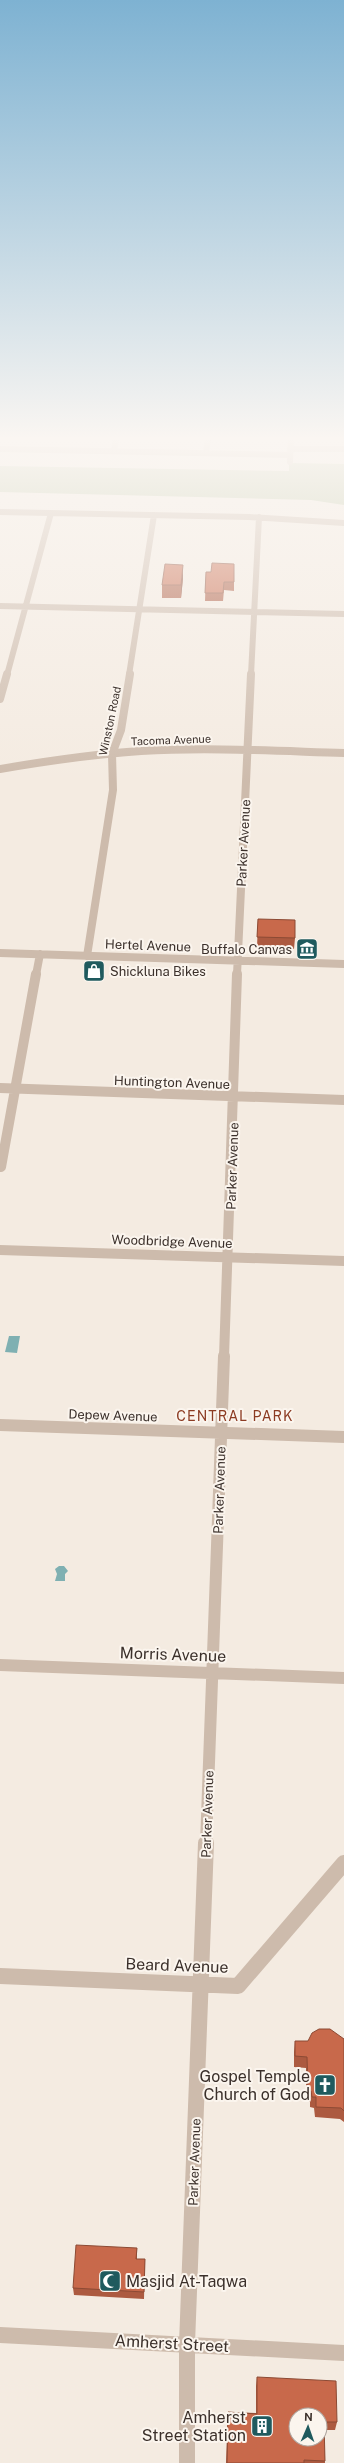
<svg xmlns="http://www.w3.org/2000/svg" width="344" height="2463" font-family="'Public Sans',sans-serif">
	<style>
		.green { fill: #b8c4a0 }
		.water { fill: #7fb0b2 }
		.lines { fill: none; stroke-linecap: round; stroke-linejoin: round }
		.minor-far4 { stroke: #cdbbac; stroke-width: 6 }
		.minor-far3 { stroke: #cdbbac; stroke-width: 8 }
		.minor-far2 { stroke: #cdbbac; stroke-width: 10 }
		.minor-far1 { stroke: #cdbbac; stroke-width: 12 }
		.minor { stroke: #cdbbac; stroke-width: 16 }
		.wall { fill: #ac5a40 }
		.shaded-wall { fill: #8c4a34 }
		.building { fill: #c8694b; stroke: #8c4a34; fill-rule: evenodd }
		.labels { text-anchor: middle; stroke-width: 4; stroke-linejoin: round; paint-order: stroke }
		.far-street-label { font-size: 11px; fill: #3b302b; stroke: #fbf5ee }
		.street-label { font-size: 13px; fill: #3b302b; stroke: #fbf5ee }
		.poi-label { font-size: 13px; fill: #3b302b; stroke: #fbf5ee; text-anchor: end }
		.neighbourhood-label { font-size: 14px; letter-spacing: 1px; fill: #8c3b22; stroke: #fbf5ee }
		.near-street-label { font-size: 16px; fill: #3b302b; stroke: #fbf5ee }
		.near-poi-label { font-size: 16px; fill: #3b302b; stroke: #fbf5ee; text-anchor: end }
	</style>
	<rect width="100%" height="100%" fill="#f4ebe1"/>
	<path class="green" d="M289,463l55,1v41l-33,-5 -311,-8v-26l289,5z"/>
	<path class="water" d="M9,1336h11l-3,17 -12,-1z
		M59,1566h5l4,5 -3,3v7h-10l2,-7 -2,-5z"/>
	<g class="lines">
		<path class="minor-far4" d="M0,449l290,6
			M290,449h54
			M114,451l2,-13
			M206,453l2,-15
			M290,462l1,-24
			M0,512l249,5 95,6
			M0,606l344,8
			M7,675l44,-162
			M129,675l25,-160
			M251,675l8,-158"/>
		<path class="minor-far3" d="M0,699l7,-25
			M0,769c47,-8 94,-15 141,-18 68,-4 136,0 203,2
			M0,953l344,11
			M87,956l26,-166 -1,-36 9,-24 9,-56
			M36,975l4,-21
			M237,975l14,-301"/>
		<path class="minor-far2" d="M0,1088l344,12
			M1,1167l35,-193
			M0,1250l344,11
			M224,1357l13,-383"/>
		<path class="minor-far1" d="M0,1425l344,12
			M0,1665l344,13
			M206,1844l18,-488"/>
		<path class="minor" d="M0,1976l238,10 106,-123
			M0,2335l344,18
			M187,2463v-119l19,-501"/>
	</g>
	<path class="wall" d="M206,572l28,10v9l-10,-1 -1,11h-18z
		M183,578l-2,20h-19v-13z
		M258,919l37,19 -1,11 -37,-1z
		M344,2039v83l-4,-3 -25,-2 -1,-9 -4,-1v-5l-4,-1v-33l-12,-1v-15l1,-11h13z
		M137,2248v11h8l-1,40 -70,-4 -1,-7z
		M257,2377l80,45 -2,8h-11l1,33h-99l2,-51 28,1v-27z"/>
	<path class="shaded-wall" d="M183,565v13l-2,20v-13z"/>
	<path class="building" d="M212,563l22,1v18h-10l-1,11h-18l1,-21h5z
		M165,564l18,1 -2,20h-19z
		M258,919l37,1v18l-38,-1z
		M319,2029h11l14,10v72l-3,-3 -25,-1v-10h-4l-1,-6h-3l-1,-34 -12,-1v-15h13l4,-8z
		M76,2245l61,3 -1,11h9l-1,33 -71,-4z
		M257,2377l79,4 1,41h-13l1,39 -21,-1v3h-77l1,-51 29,2zM296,2415h24v24h-24z"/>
	<linearGradient id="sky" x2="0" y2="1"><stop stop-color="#7eb2d2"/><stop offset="0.56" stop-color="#faf6f2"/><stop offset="1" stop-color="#faf6f2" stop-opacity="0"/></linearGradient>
	<rect width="344" height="783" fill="url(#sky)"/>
	<defs>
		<g id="museum-square" transform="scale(1.15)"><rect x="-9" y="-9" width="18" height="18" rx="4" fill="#1f5a5e" stroke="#fbf5ee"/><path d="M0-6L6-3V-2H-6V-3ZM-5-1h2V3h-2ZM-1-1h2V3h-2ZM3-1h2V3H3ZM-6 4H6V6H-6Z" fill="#fff"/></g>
		<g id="shop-square" transform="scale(1.15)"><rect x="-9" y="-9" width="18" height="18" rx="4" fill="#1f5a5e" stroke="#fbf5ee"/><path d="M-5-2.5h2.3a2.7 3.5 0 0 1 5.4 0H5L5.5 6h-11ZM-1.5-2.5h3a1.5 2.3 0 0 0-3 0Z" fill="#fff"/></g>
		<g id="church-square" transform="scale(1.15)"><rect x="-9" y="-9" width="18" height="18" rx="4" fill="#1f5a5e" stroke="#fbf5ee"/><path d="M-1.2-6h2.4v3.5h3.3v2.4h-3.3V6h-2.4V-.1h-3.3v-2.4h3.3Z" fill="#fff"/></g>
		<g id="mosque-square" transform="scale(1.15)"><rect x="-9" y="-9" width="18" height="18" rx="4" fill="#1f5a5e" stroke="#fbf5ee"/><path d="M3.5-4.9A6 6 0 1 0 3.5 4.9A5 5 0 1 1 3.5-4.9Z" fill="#fff"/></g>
		<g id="building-square" transform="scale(1.15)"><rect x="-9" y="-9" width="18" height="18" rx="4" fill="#1f5a5e" stroke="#fbf5ee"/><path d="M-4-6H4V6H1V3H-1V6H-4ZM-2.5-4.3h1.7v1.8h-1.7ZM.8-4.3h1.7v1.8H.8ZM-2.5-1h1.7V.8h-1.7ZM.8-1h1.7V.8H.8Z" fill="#fff"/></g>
	</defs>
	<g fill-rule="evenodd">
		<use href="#museum-square" x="307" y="949"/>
		<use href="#shop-square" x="94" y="971"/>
		<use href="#church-square" x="325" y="2085"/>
		<use href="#mosque-square" x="110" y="2281"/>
		<use href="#building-square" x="262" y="2426"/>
	</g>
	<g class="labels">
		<g class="far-street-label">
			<text transform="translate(110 721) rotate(-78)" y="4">Winston Road</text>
			<text transform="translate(171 740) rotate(-2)" y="4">Tacoma Avenue</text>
		</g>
		<g class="street-label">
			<text transform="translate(243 843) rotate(-87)" y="5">Parker Avenue</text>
			<text transform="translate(148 945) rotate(2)" y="5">Hertel Avenue</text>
			<text transform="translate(172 1082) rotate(2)" y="5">Huntington Avenue</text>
			<text transform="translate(232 1166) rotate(-88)" y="5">Parker Avenue</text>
			<text transform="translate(172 1241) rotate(2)" y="5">Woodbridge Avenue</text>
			<text transform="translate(113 1415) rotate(2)" y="5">Depew Avenue</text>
			<text transform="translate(219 1490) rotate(-88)" y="5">Parker Avenue</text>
			<text transform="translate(207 1814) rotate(-88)" y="5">Parker Avenue</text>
			<text transform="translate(194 2162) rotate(-88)" y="5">Parker Avenue</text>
		</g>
		<g class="poi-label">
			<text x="292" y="954">Buffalo Canvas</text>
			<text x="110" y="976" text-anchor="start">Shickluna Bikes</text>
		</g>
		<g class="neighbourhood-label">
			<text x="235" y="1421">CENTRAL PARK</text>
		</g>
		<g class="near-street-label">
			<text transform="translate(173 1654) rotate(2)" y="6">Morris Avenue</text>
			<text transform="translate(177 1965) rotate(2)" y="6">Beard Avenue</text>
			<text transform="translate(172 2343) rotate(3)" y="6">Amherst Street</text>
		</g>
		<g class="near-poi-label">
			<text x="310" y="2082">Gospel Temple<tspan x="310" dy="18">Church of God</tspan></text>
			<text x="126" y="2287" text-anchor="start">Masjid At-Taqwa</text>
			<text x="246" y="2423">Amherst<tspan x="246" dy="18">Street Station</tspan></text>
		</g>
	</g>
	<g transform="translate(308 2427) rotate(2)"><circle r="19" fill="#fbf5ee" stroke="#aea6a0"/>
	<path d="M0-3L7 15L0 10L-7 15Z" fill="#1f5a5e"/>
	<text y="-6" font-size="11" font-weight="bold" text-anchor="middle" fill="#3b302b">N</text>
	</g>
</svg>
